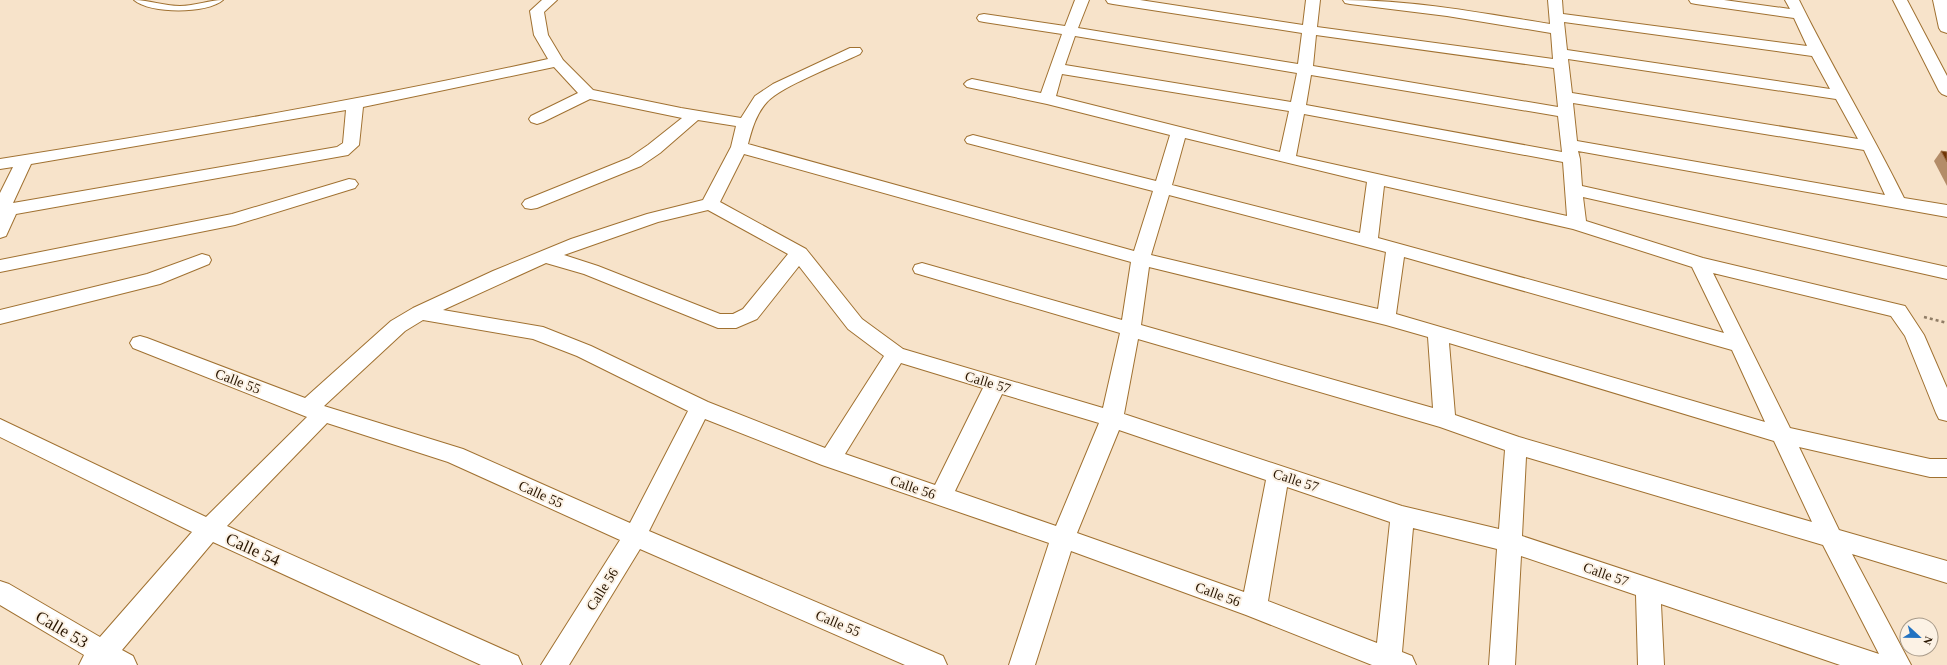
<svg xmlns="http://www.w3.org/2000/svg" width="1947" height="665" font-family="Georgia,serif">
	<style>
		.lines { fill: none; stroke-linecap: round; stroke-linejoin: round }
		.lane-casing { stroke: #a07131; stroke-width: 2 }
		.street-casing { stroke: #a07131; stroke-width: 2 }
		.secondary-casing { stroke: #a07131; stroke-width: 2 }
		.path { stroke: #907d66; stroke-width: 2.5; stroke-dasharray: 3 3; stroke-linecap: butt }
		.lane { fill: #fff; fill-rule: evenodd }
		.street { fill: #fff; fill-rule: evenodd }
		.secondary { fill: #fff; fill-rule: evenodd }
		.wall { fill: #b38c68 }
		.building { fill: #6f3505; stroke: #986940 }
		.labels { text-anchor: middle; stroke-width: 4; stroke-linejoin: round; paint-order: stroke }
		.street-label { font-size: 14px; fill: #281500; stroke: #fcf2e5 }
		.near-street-label { font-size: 17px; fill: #281500; stroke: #fcf2e5 }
	</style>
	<rect width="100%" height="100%" fill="#f7e3ca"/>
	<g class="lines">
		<g class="lane-casing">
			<path id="lane" d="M134,0c15,0 30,6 46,6 15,0 29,-6 43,-6 -16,14 -73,14 -89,0z"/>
		</g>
		<g class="street-casing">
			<path id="street" d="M542,0h15l-13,12 4,23 15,25 30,30 88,18 60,10 14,-22 18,-12 77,-36h10l2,3 -2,3c-23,11 -78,32 -93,48 -11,12 -15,27 -19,42l386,107 19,-60 -186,-48 -2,-3 2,-3 6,-2 183,46 14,-46 -123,-31 -80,-17 -3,-3 3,-3 5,-2 69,14 21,-59 -78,-12 -5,-1 -2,-3 2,-3 5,-1 81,12 10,-26h14l-11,28 220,36 4,-31 -189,-29 -5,-1 -2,-3h34l163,25 3,-25h14l-3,27 236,32 -2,-26 -104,-17 -97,-12 -5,-1 -2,-3c70,0 138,13 207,24l-2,-24h14l1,14 244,32 -13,-28 -98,-14 -5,-1 -2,-3h35l66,9 -5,-9h14c33,67 72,131 105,198l43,7v12l-369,-66 2,8 2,27 365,81v12l-364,-82 3,24 117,37 202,48 19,29 23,53v33l-8,-2 -3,-6 -31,-77 -14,-20 -178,-43 77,155 140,31h17v18h-17l-131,-30 40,83 108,31v22l-95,-29 59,111h-71l-179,-61 3,61h-26l-2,-70 -115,-39 -6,109h-26l8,-116 -84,-21 -11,124 10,4 4,9h-44l-126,-50 -175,-64 -36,114h-26l40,-122 -227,-78 -117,-46 -56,112 294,125 4,9h-42l-265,-116 -71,116h-28l79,-125 -172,-78 -121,-39 -100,103 291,130 4,9h-41l-268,-123 -91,108 11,6 4,9h-58l5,-10 -84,-50v-24l9,3 91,53 92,-105 -192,-95v-18l206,98 101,-100 -174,-69 -3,-5 3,-5 7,-2 7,2 158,60 86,-77 22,-13 80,-37 78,-32 76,-25 56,-14 28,-53 5,-21 -38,-6 -38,33 -19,13 -104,42 -6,1 -6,-1 -3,-4 3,-4 104,-42 19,-13 34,-27 -92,-19 -47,23 -6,2 -6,-2 -2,-3 2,-3 47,-23 -24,-26 -191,40 -4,38 -11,10 -332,59 -10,22 -6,2v-45l13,-26 -13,2v-10c184,-29 367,-60 548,-100l-14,-24 -4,-24zM1564,22l248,34 18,33 -263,-39zM1316,35l238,33 4,39 -245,-41zM1075,36l222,37 -6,29 -226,-37zM1568,59l268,40 22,40 -286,-46zM1062,74l227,37 -9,41 -224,-56zM1311,75l247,41 4,36 -256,-47zM1573,103l291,47 21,45 -308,-54zM346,110l-3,33 -6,4 -324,56 18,-39zM1304,114l259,48 4,54 -271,-60zM1185,138l182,44 -7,51 -188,-48zM744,154l387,108 -9,58 -200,-57 -7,2 -2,4 2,4 205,60 -17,75 -200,-59 -41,-30 -56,-70 -86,-47zM1384,186l189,43 119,38 32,66 -346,-95zM1169,195l217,57 -8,57 -227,-54zM708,210l80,44 -45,55 -10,5h-13l-122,-48 -34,-11 94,-33zM1404,257l328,93 33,72 -369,-108zM546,263l38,11 134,54h18l21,-9 42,-53 49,63 36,27 -59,92 -117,-46 -117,-56 -48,-19 -100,-17zM1149,267l237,58 42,12 5,71 -292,-83zM423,320l110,19 44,17 111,55 -58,112 -167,-74 -139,-43 81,-75zM1138,339l302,88 65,23 -6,79 -97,-23 -278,-92zM1449,343l325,98 38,81 -293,-85 -64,-22zM901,363l82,25 -48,97 -90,-31zM1002,394l97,29 -43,103 -101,-35zM1119,430l147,50 -22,112 -167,-59zM1526,457l297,88 56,109 -357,-118zM1287,487l103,35 -13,121 -109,-42z
				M1893,0h14l40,76v20l-5,-2 -3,-3z
				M349,179l6,1 3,4 -3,4 -120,37 -235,47v-12l232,-46z
				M202,254l7,2 2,4 -2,4 -49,20 -160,40v-14l147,-36z"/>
		</g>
		<g class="secondary-casing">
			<path id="secondary" d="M1933,0h14v33l-6,-2 -2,-3z"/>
		</g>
		<path class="path" d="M1924,317l23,6"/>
		<use href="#lane" class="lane"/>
		<use href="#street" class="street"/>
		<use href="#secondary" class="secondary"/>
	</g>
	<path class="wall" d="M1941,151l6,1v34l-13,-25z"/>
	<path class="building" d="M1941,151l6,1v10z"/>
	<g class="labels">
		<g class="street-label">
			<text transform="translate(238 381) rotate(21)" y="5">Calle 55</text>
			<text transform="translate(988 382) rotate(17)" y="5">Calle 57</text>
			<text transform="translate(1296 480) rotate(18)" y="5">Calle 57</text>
			<text transform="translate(913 487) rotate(19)" y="5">Calle 56</text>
			<text transform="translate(541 494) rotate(24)" y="5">Calle 55</text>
			<text transform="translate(1606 574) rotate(19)" y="5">Calle 57</text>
			<text transform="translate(602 589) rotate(-58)" y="5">Calle 56</text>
			<text transform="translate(1218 594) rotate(20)" y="5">Calle 56</text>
			<text transform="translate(838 623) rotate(23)" y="5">Calle 55</text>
		</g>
		<g class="near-street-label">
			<text transform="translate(253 549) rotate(24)" y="6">Calle 54</text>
			<text transform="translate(62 629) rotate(30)" y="6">Calle 53</text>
		</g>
	</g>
	<g transform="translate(1919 637) rotate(112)"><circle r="19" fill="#fcf2e5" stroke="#a79a89"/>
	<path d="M0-3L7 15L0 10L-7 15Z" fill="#2272c1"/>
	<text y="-6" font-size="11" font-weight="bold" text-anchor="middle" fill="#281500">N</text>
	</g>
</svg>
